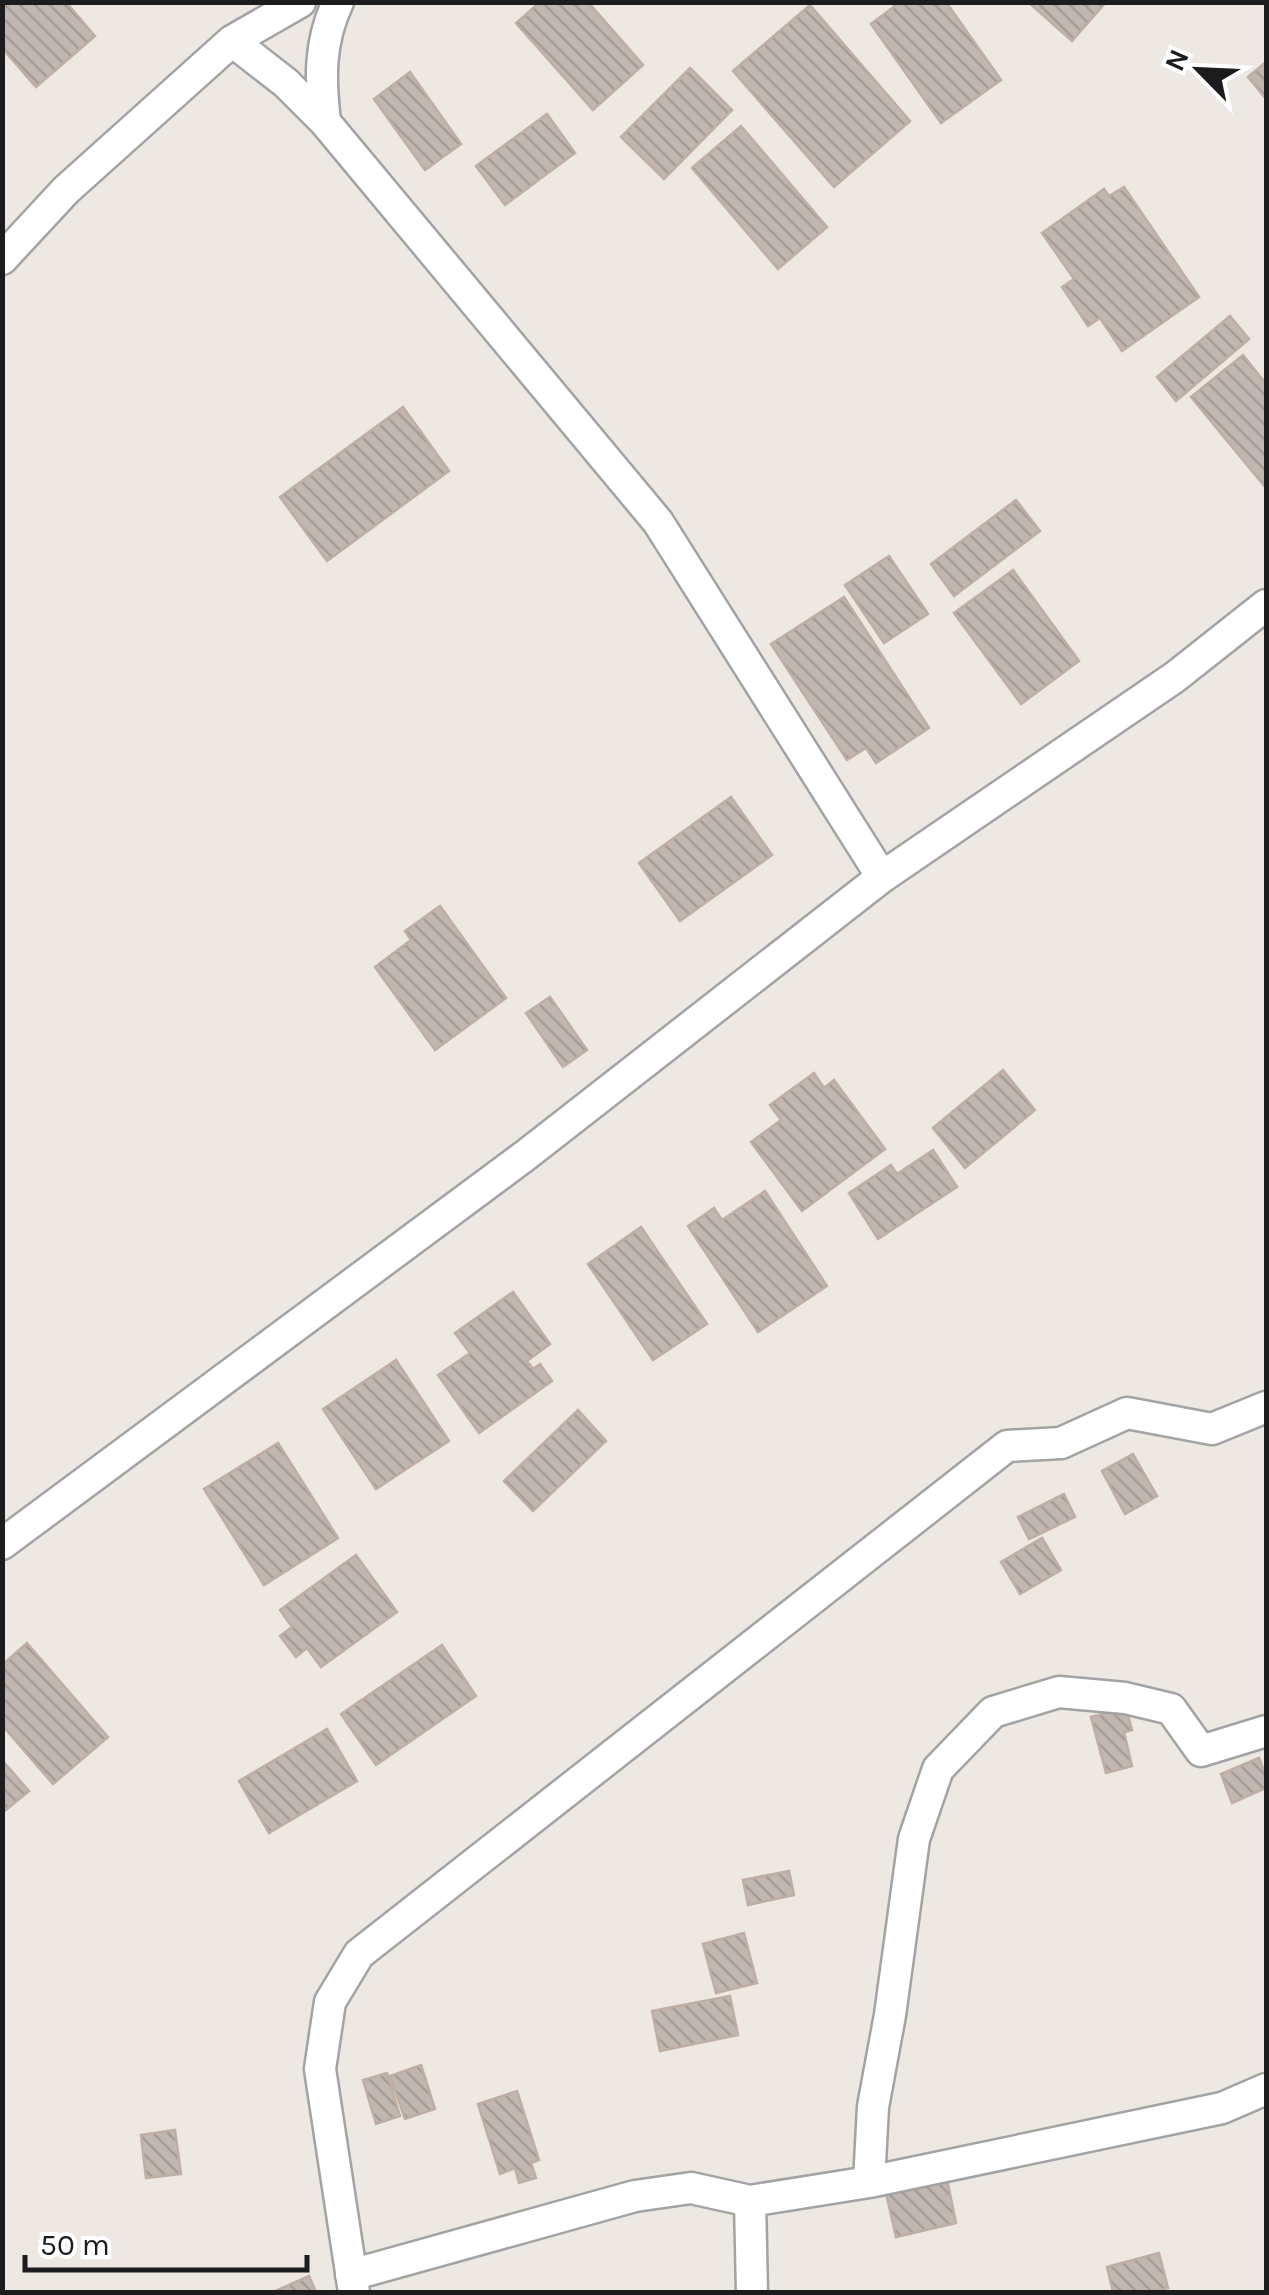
<svg xmlns="http://www.w3.org/2000/svg" width="1269" height="2295" font-family="Karla,sans-serif">
	<style>
		.building { fill: url(#building-back-hatch); stroke: #beaea4; stroke-width: 2.5 }
		.lines { fill: none; stroke-linecap: round; stroke-linejoin: round }
		.street-casing { stroke: #a3a3a3; stroke-width: 35 }
		.street { stroke: #fff; stroke-width: 30 }
	</style>
	<defs>
		<pattern id="building-back-hatch" width="6" height="6" patternUnits="userSpaceOnUse" patternTransform="scale(2.5)"><rect width="6" height="6" fill="#c1b7b1"/><path d="M-1 5l2 2M0 0l6 6M5-1l2 2" fill="none" stroke="#a59d98"/></pattern>
	</defs>
	<rect width="100%" height="100%" fill="#ede8e1"/>
	<path class="building" d="M2,2h64l29,34 -59,51 -34,-39z
		M540,2h48l55,63 -50,45 -77,-87z
		M900,2h46l55,78 -60,43 -70,-99z
		M1028,2h78l-34,39z
		M810,5l100,116 -76,66 -101,-116z
		M1266,62v37l-18,-22z
		M690,68l42,42 -68,69 -43,-42z
		M410,72l51,72 -36,26 -51,-71z
		M547,114l28,39 -70,52 -29,-39z
		M741,126l86,101 -49,42 -86,-101z
		M1124,187l75,110 -77,54 -22,-33 -12,8 -26,-39 12,-8 -32,-46 62,-44 5,7z
		M1230,316l19,23 -73,62 -19,-24z
		M1243,355l23,29v104l-75,-91z
		M403,407l46,64 -122,90 -47,-64z
		M1016,500l24,31 -86,65 -23,-32z
		M889,556l39,58 -44,29 -39,-58z
		M1013,570l66,91 -58,43 -67,-91z
		M844,597l85,131 -53,35 -10,-15 -19,12 -76,-116z
		M731,797l41,58 -92,66 -41,-58z
		M440,906l66,92 -71,52 -60,-83 36,-27 -6,-9z
		M550,997l37,53 -24,17 -37,-54z
		M1003,1070l32,40 -70,58 -32,-40z
		M814,1073l10,15 10,-8 51,69 -83,62 -51,-69 30,-22 -11,-15z
		M933,1150l24,37 -79,52 -29,-46 42,-28 6,9z
		M765,1191l62,95 -69,46 -70,-106 26,-18 8,12z
		M641,1227l66,97 -54,36 -65,-96z
		M513,1292l37,52 -23,17 6,8 7,-5 12,17 -73,52 -41,-58 32,-22 -15,-20z
		M396,1360l53,81 -73,48 -53,-80z
		M578,1410l28,31 -73,70 -29,-30z
		M278,1443l60,95 -74,47 -60,-96z
		M1133,1454l24,42 -32,18 -23,-43z
		M1064,1494l11,23 -46,22 -11,-22z
		M1042,1538l19,32 -41,24 -19,-32z
		M356,1555l41,57 -76,55 -14,-19 -11,9 -16,-21 12,-9 -12,-17z
		M27,1643l81,94 -55,47 -51,-59v-60z
		M442,1645l34,51 -100,69 -35,-51z
		M1126,1708l6,22 -8,2 8,34 -26,7 -15,-56z
		M327,1729l30,52 -88,52 -30,-52z
		M1259,1758l7,18v12l-34,15 -11,-29z
		M2,1760l27,31 -27,22z
		M789,1871l5,24 -46,10 -5,-25z
		M744,1933l13,50 -41,10 -13,-49z
		M730,1996l8,39 -78,16 -8,-40z
		M421,2065l14,44 -30,10 -15,-43z
		M387,2073l13,43 -24,8 -13,-44z
		M517,2091l22,69 -8,3 5,15 -17,5 -4,-15 -15,6 -22,-70z
		M175,2130l6,44 -35,4 -5,-43z
		M947,2179l9,44 -60,14 -10,-44z
		M1159,2253l9,35 -17,4h-38l-6,-25z
		M309,2276l7,16h-43z"/>
	<g class="lines">
		<g class="street-casing">
			<path id="street" d="M338,2c-19,40 -18,77 -13,120l333,400 224,355
				M232,41l54,42 39,39
				M2,259l64,-69 166,-149 68,-39
				M2,1544l524,-389 356,-278 293,-200 91,-72
				M869,2182l4,-75 17,-92 24,-176 24,-70 55,-57 66,-20 66,6 46,11 30,42 65,-20
				M750,2201l2,91
				M351,2275l284,-79 56,-8 59,13 119,-19 353,-74 44,-19
				M354,2292l-34,-223 10,-67 29,-48 648,-508 54,-3 66,-30 85,16 54,-22"/>
		</g>
		<use href="#street" class="street"/>
	</g>
	<rect width="1269" height="2295" fill="none" stroke="#1c1c1c" stroke-width="10"/>
	<g transform="translate(1199 70) rotate(294)" stroke="#ffffff" stroke-width="8" paint-order="stroke">
	<path d="M0-8L18 38L0 25L-18 38Z" fill="#1c1c1c"/>
	<text y="-15" font-size="28" font-weight="bold" text-anchor="middle" fill="#1c1c1c">N</text>
	</g>
	<path d="M25 2255v15h282v-15" fill="none" stroke="#1c1c1c" stroke-width="5"/>
	<text x="40" y="2255" font-size="30" fill="#1c1c1c" stroke="#ffffff" stroke-width="8" paint-order="stroke">50 m</text>
</svg>
